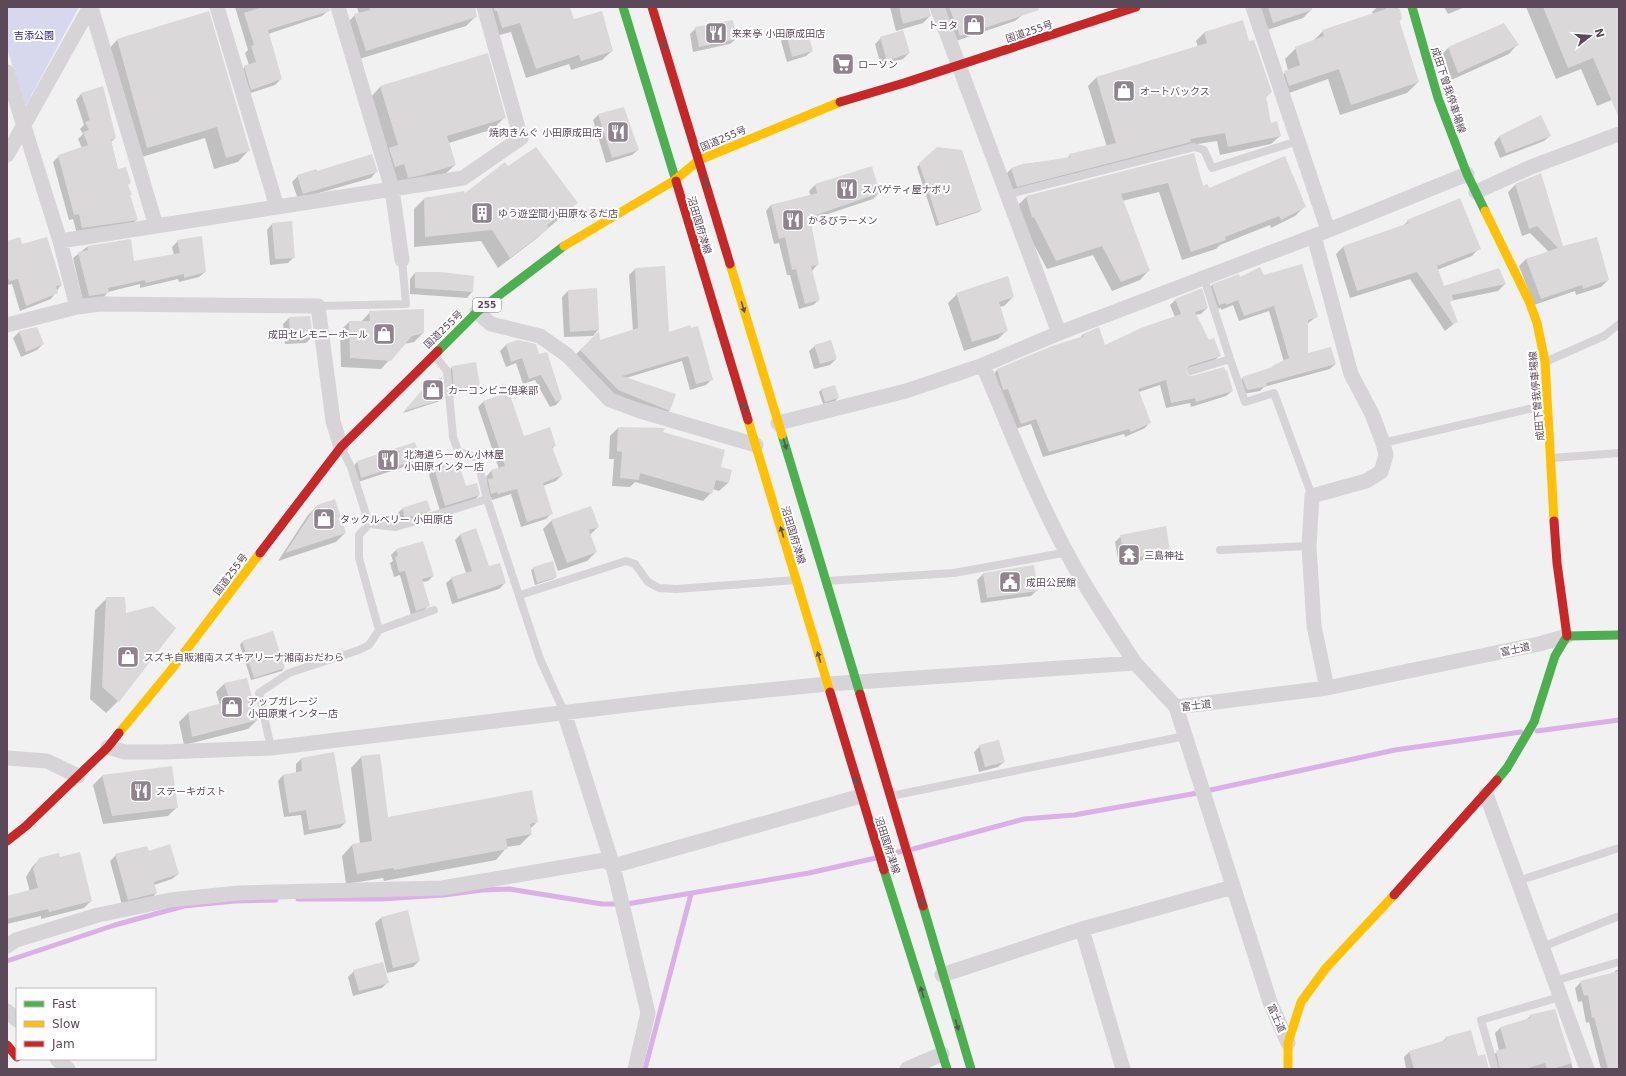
<svg xmlns="http://www.w3.org/2000/svg" width="1626" height="1076" font-family="'DejaVu Sans','Noto Sans JP',sans-serif">
	<style>
		.green { fill: #d7d8ed }
		.shadow { fill: #0003 }
		.lines { fill: none; stroke-linecap: round; stroke-linejoin: round }
		.stream { stroke: #dbb0e7; stroke-width: 5 }
		.building { fill: #dbd8da }
		.lane { stroke: #d7d4d7; stroke-width: 8 }
		.street { stroke: #d7d4d7; stroke-width: 15 }
		.fast { stroke: #4caf50; stroke-width: 9 }
		.slow { stroke: #ffc107; stroke-width: 9 }
		.jam { stroke: #c62828; stroke-width: 9 }
		.oneway { fill: #5a5359 }
		.labels { text-anchor: middle; stroke-width: 4; stroke-linejoin: round; paint-order: stroke }
		.shield { fill: #fff; stroke: #8c808c; stroke-width: 1 }
		.shield-label { font-size: 9px; font-weight: bold; fill: #5b495a }
		.poi-label { font-size: 10px; fill: #5b495a; stroke: #fff; text-anchor: start }
		.street-label { font-size: 10px; fill: #5b495a; stroke: #fff }
		.park-label { font-size: 10px; fill: #282175; stroke: #fff }
	</style>
	<rect width="100%" height="100%" fill="#f0f1f0"/>
	<path class="green" d="M7,7h72l-54,100 -18,-59z"/>
	<path class="shadow" d="M235,7h93l1,3 -7,6 -54,18 13,45 -6,6 -30,10 -7,-22 7,-6 4,-2 -4,-12 3,-3z
		M357,7h212l5,14 38,30 -10,9 -31,10 -2,-6 -43,14 -15,-46 -19,5 -11,-26 -6,-4 1,9 -10,10 -110,34 -11,-35 10,-10 4,-1z
		M890,7h38l2,9 -7,7 -27,8z
		M936,7h84l2,8 -7,6 -62,21z
		M1257,7h54l1,2 -9,9 -39,13z
		M1377,7h17l5,2 2,10 -2,2 19,61 -11,11 -67,22 -12,-36 -50,18 -4,-14 14,-13 -3,-11 11,-11 16,-6 11,-11 50,-17 -1,-2z
		M1444,7h21l-17,7z
		M1526,7h93v90l-22,9 -16,-37 -25,10z
		M1242,21l7,22 22,49 -6,6 5,26 10,12 -9,8 -51,11 -3,-14 -32,5 -177,48 -5,-17 8,-8 14,-5 41,-5 4,-4 37,-8 -19,-61 8,-8 102,-31 -2,-6 8,-8z
		M1504,24l13,21 -8,9 -60,27 -10,-24 9,-9z
		M696,28l40,11 -6,5 -37,8 -3,-18z
		M787,35l25,16 -6,5 -19,6 -6,-21z
		M881,38l28,15 -6,6 -22,7 -6,-22z
		M117,40l132,110 -11,12 -24,7 -9,-31 -70,21 -29,-107z
		M380,87l125,30 -12,12 -44,14 6,22 -12,11 -47,13 -27,-90z
		M81,94l34,44 -4,4 7,29 11,25 8,23 -5,6 -55,9 -4,-15 -4,1 -16,-58 6,-6 23,-8 -4,-9 5,-5 -3,-5 4,-4 -8,-25z
		M598,115l40,35 -6,5 -26,8 -13,-43z
		M1540,117l10,19 -6,5 -44,17 -6,-15 5,-6z
		M937,148l44,62 -2,2 -43,14 -19,-59z
		M1193,154l10,33 5,3 96,17 -9,9 -24,12 -1,-3 -50,20 -4,4 -34,11 -23,-68 -37,9 27,69 -9,10 -28,11 -19,-36 -46,14 -23,-43 -7,-20 9,-9z
		M871,167l8,26 -6,6 -63,21 8,44 -6,7 7,29 -6,5 -14,4 -9,-34h-3l-8,-32 -5,1 -8,-33 5,-6 40,-9 -2,-5 6,-6z
		M508,168l69,35 -40,35 -39,30 -17,-27 -67,6v-38l11,-11 39,-4z
		M376,172l-5,6 -73,21 -6,-17 6,-6z
		M1540,175l22,72 46,33 -7,7 -25,8 -1,-4 -41,14 -15,-39 7,-7 23,-7 -19,-19 -8,3 -14,-44 7,-7z
		M1408,221l71,27 -7,8 -35,14 7,17 61,-3 -7,7 -48,10 -1,1 7,20 -11,9 -35,-52 -60,19 -14,-44 7,-7 60,-21z
		M272,224l22,33 -6,6 -18,2 -3,-35z
		M178,241l27,31 -6,5 -20,5 -1,-3 -38,9v-4l-32,8 -5,6 -20,3 -10,-43 14,-11 46,15 41,-7 -2,-8z
		M7,242l14,3 40,40 -10,14 -31,12 -8,-27 -5,1z
		M635,269l33,64 44,46 -6,6 -16,5 -8,-29 -56,17 44,32 -6,6 -52,-20 -38,-40 25,-23v8l34,-10 -4,-56z
		M415,273l57,19 -5,6 -57,-4v-15z
		M1239,276v2l24,-1 53,40 -9,7 1,31 27,9 -5,5 -66,18 -4,4 -17,3 -6,-11 6,-5 27,-9 14,-7 -15,-51 -30,10 -6,-16 -12,5v-2l-8,2 -6,-19 5,-6z
		M1201,290l6,18 -6,6 -6,1 14,26 10,15 -5,5 -28,9 -1,2 2,4 45,15 -6,5 -35,11 -1,-4 -24,5 -6,-23 -21,7 11,30 -5,6 -20,9 -1,-3 -81,23 -12,-33 -16,5 -23,-53 5,-6 55,-23 27,-8 4,-5 22,13 70,-30 -5,-12 5,-5z
		M568,291l30,39 -5,6 -29,1 -2,-40z
		M957,294l56,3 -9,9 -5,1 8,23 -9,9 -34,12 -16,-48z
		M370,312l53,21 -9,9 -10,2 -23,25 -40,-2 -1,-36 9,-9h12z
		M309,317l3,20 -6,6 -21,1 -2,-20 6,-6z
		M36,328l7,16 -6,6 -16,7 -8,-19 6,-6z
		M518,341l20,14 23,44 -5,6 -6,2 -15,-27 -12,4 -7,-21 -10,4 -6,-16 6,-6z
		M815,346l21,13 -6,6 -16,4 -5,-18z
		M452,367l27,18 -5,5 -25,5 -2,-22z
		M427,386l16,13 -3,2 -37,12z
		M822,389l16,9 -3,3 -12,3 -4,-12z
		M484,401l39,37 32,7 -3,4 10,26 -6,6 -13,5 9,27 -6,6 -25,8 -10,-33 -19,6 -1,-3 -5,2 -3,-13 4,-4 -1,-5 5,-6 8,-2 -21,-62z
		M618,428l102,39 8,16 -9,8 -7,-2 -1,4 -8,8 -68,-19 -5,5 -18,-1 2,-27h-5l1,-23z
		M419,459l-6,5 -58,19 -3,-15 5,-6z
		M434,469l31,18 14,8 -5,6 -34,10 -11,-36z
		M317,506l28,27 -9,9 -58,19 30,-46z
		M403,508l26,2 -5,6 -24,8 -3,-10z
		M552,520l46,7 -8,8 6,17 -9,9 -29,10 -15,-42z
		M461,534l27,34 17,15 -6,6 -47,15 -6,-21 6,-5 14,-5 -11,-33z
		M1121,536l48,14 -6,6 -44,9 -4,-23z
		M396,550l37,26 -5,5 -6,1 7,23 -5,5 -13,5 -11,-40 -6,2 -4,-14 3,-2 -2,-6z
		M534,568l22,9 -3,2 -18,6 -4,-15z
		M983,574l54,16 -6,6 -50,7 -4,-23z
		M107,598l18,16 50,14 -57,73 -12,12 -16,-14 5,-89z
		M242,642l42,26 -2,3 -31,9 -11,-35z
		M224,684l33,36 -9,9 -64,16 -5,-23 9,-9 32,-8 -4,-13z
		M980,746l24,16 -6,5 -19,5 -5,-20z
		M333,753l12,70 -5,5 -36,7 -3,-20 -17,2 -6,-36 5,-6 13,-2v-9l5,-5z
		M361,757l27,61 149,4 -7,7 1,5 -11,11 -13,2 -11,13 -112,21 -1,-3 -37,6 -4,-28 10,-11 8,-1 -9,-76z
		M102,776l75,31 -9,9 -65,8 -10,-39z
		M148,852l30,22 -6,5 -18,6 2,8 -5,6 -29,6 -12,-44 6,-6z
		M59,858l32,43 -7,7 -43,11v-3l-34,8v-27l23,-5 -4,-15 6,-10 8,-8z
		M381,918l38,43 -6,6 -26,6 -12,-50z
		M1616,970h3v99h-18l-12,-47 -3,1 -4,-22 -4,1 -3,-14 6,-6 32,-8z
		M354,971l34,11 -6,6 -29,8 -5,-19z
		M1555,1010l18,59h-79l-4,-12 9,-6 -4,-18 5,-5 25,-7 5,-5z
		M1446,1038l32,19 10,12h-82l-2,-12 5,-5 32,-9z"/>
	<g class="lines">
		<path class="stream" d="M1537,731l82,-11
			M913,849l111,-30 50,-4 118,-21 203,-44 126,-18
			M885,855l18,-4
			M298,899h84l62,-4 38,-5 27,-1 93,15h25l182,-31 67,-15
			M7,961l108,-36 69,-19 51,-5 41,-1
			M645,1069l46,-175"/>
	</g>
	<path class="building" d="M262,7h67l1,4 -62,19 14,49 -31,11 -7,-24 12,-4 -5,-16 3,-1 -10,-32z
		M369,7h106l2,10 -111,34 -12,-37 16,-4z
		M493,7h77l4,12 28,-8 11,40 -32,10 -2,-6 -43,14 -16,-46 -18,5 -5,-17h-2z
		M899,7h29l3,9 -28,8z
		M949,7h89l1,3 -79,26z
		M1268,7h44v3l-39,13z
		M1385,7l15,2 2,10 -3,1 20,62 -68,23 -12,-36 -50,17 -5,-15 16,-6 -5,-18 29,-11 -2,-6 64,-21z
		M1543,7h76v111l-26,-60 -25,10z
		M209,11l41,140 -24,7 -9,-31 -70,21 -30,-109z
		M733,20l4,19 -38,8 -4,-20z
		M1243,20l6,21 5,-1 18,52 -6,4 5,27 6,-2 4,15 -53,11 -3,-14 -35,6 1,3 -174,45 -6,-19 15,-5v1l44,-7 -1,-3 47,-11 -20,-66 111,-34 -3,-11z
		M1504,23l15,22 -61,28 -10,-26z
		M806,28l7,23 -21,6 -6,-23z
		M903,30l7,23 -23,8 -7,-24z
		M488,53l18,65 -59,18 9,29 -34,10 -14,3 -4,-14 -9,3 -6,-19 9,-3 -18,-59z
		M103,86l13,52 -5,2 7,29 8,-2 5,16 -3,2 4,10h-2l8,25 -56,8 -3,-14 -5,1 -16,-60 30,-10 -5,-13 6,-2 -4,-8 5,-2 -9,-27z
		M624,107l15,43 -27,8 -14,-44z
		M1541,115l10,21 -45,17 -7,-17z
		M536,147l42,56 -31,22 2,3 -39,30 -18,-28 -67,7 -1,-39 40,-7 1,2 40,-31 3,4z
		M937,147l25,3 20,60 -43,14 -20,-61z
		M1194,153l9,33 4,-2 2,4 76,-32 21,51 -25,13 -2,-4 -54,21 1,3 -35,12 -23,-69 -47,11 29,77 -29,11 -19,-36 -46,15 -22,-44 -2,1 -6,-22z
		M372,154l6,18 -75,22 -6,-19 20,-6v2z
		M872,166l8,27 -70,24 9,48 -8,1 9,34 -15,4 -9,-35 -4,1 -7,-33 -6,2 -8,-34 46,-12 -2,-9z
		M1541,173l22,73 34,-9 12,43 -26,9 -1,-4 -41,14 -15,-40 32,-11 -21,-22 -8,3 -14,-45z
		M1460,198l21,51 -44,17 7,20 55,-18 7,16 -54,11 1,5 -3,2 8,20 -5,2 -36,-52 -60,19 -14,-45 66,-23 -2,-3z
		M292,221l3,37 -20,1 -3,-36z
		M202,236l4,36 -22,6v-4l-38,9 -1,-3 -37,8 1,5 -20,3 -11,-44 10,-2 -1,-4 44,-7 3,22 46,-8 -3,-13z
		M20,237l2,7 25,-7 15,48 -6,1 2,7 -32,13 -8,-27 -9,2 -2,-7v-33z
		M1302,264l16,53 -10,3v33l23,-6 5,17 -70,19 1,3 -19,4 -2,-2 -4,-11 31,-10 -1,-1 17,-8 -15,-52 -30,10 -6,-16 -12,5v-2l-7,2 -7,-21 27,-10 1,3 20,-10 4,8z
		M665,266l4,66 21,-7 1,3 7,-2 15,54 -17,4 -8,-28 -66,20 54,18 -6,17 -52,-21 -38,-40 19,-19 1,9 38,-12 -3,-60z
		M415,272h26l33,4 -1,16 -58,-4z
		M1008,276l6,21 -15,5 9,29 -36,11 -16,-49z
		M597,288l2,42 -29,2 -2,-42z
		M1202,288l6,20 -13,4 14,28 5,-2 7,18 -32,10 -3,6 2,3 4,1 32,-9 2,4 1,-1 6,21 -37,11 -1,-4 -24,5 -5,-23 -28,9 13,34 -20,9 -2,-3 -80,23 -13,-33 -15,5 -13,-35 -5,1 -6,-21 55,-23 32,-10 -1,-2 16,-7 6,18 36,-17 40,-14 -6,-15z
		M424,309v24l-12,3 -21,25 -41,-3 -1,-37h21l-1,-10z
		M310,316l3,21 -23,2 -1,-22z
		M37,327l7,17 -18,8 -7,-21z
		M518,340l18,4 3,10 8,-2 15,47 -6,3 -15,-27 -12,4 -7,-21 -11,4 -5,-18z
		M831,340l6,19 -17,5 -6,-19z
		M476,362l4,23 -26,5 -2,-24z
		M442,377l2,22 -40,12 25,-29z
		M835,385l4,13 -14,4 -4,-13z
		M509,392l15,44 26,-9 6,19 -4,1 11,28 -20,8 10,31 -26,8 -10,-33 -19,5 -1,-2 -6,2 -3,-15 5,-1 -2,-8 14,-4 -22,-65z
		M618,427l47,1 -2,4 62,18 -4,17 11,3 -3,13 -13,-3 -4,14 -72,-21 -1,7 -19,-2 2,-26 -5,-1z
		M415,442l5,17 -59,19 -4,-17z
		M458,461l8,25 11,-3 3,12 -35,11 -11,-38z
		M335,499l11,34 -61,20 32,-48z
		M427,500l4,11 -26,7 -3,-10z
		M591,506l8,21 -10,3 8,22 -30,11 -16,-43z
		M1166,526l4,25 -45,9 -5,-25z
		M476,528l13,38 11,-3 6,20 -48,16 -7,-22 21,-6 -12,-37z
		M423,541l11,35 -12,3 8,27 -14,5 -11,-40 -6,1 -4,-15 3,-1 -2,-7z
		M553,561l4,16 -20,6 -4,-16z
		M1034,565l4,26 -51,7 -4,-25z
		M106,597h19l1,16 27,-7 23,22 -57,74 -17,-15z
		M273,631l12,37 -31,10 -12,-37z
		M247,678l11,42 -66,17 -4,-25 42,-11 -6,-18z
		M999,740l6,22 -20,5 -6,-22z
		M334,752l12,71 -37,7 -3,-20 -17,3 -6,-38 19,-4 -1,-13z
		M380,754l8,63 144,-27 6,32 -8,2 2,10 -26,5 2,10 -114,21v-2l-37,6 -5,-30 20,-3 -11,-85z
		M172,766l6,42 -66,8 -10,-41z
		M170,844l9,30 -25,8 3,11 -29,7 -13,-46 32,-8 2,5z
		M80,852l12,49 -43,11 -1,-3 -41,10v-23l31,-8 -5,-19 6,-11 20,-5 1,4z
		M408,910l12,51 -27,7 -12,-51z
		M383,962l6,21 -30,8 -6,-21z
		M1619,971v98h-11l-14,-52 -2,1 -4,-23 -4,1 -4,-15z
		M1555,1009l17,54 -19,6h-6l-2,-6 -20,6h-25l-4,-18 10,-3 -6,-21 30,-9 -1,-3z
		M1471,1030l7,26 7,-2 4,15h-75l-5,-18 37,-11 -1,-3z"/>
	<g class="lines">
		<path class="lane" d="M1006,195l188,-48 10,3 8,18 86,-27
			M318,306l88,-2 -4,-44
			M435,356l12,15 6,66 5,14 19,7 10,41 53,160 24,53
			M1230,359l15,43 29,-9 38,103
			M1545,362l59,-26 15,-12
			M1191,371l39,-12 -26,-81
			M1383,443l163,-38
			M342,449l9,18 18,57 27,3 91,-28
			M1552,458l67,-5
			M369,524l-10,11v23l20,72
			M1220,550l89,-4
			M826,581l128,-8 114,-21
			M520,595l106,-34 9,3 13,18 11,6 17,1 120,-9
			M271,748l-12,-55 30,-20 70,-23 10,-5 10,-15 55,-20
			M891,796l294,-60
			M1518,881l101,-33
			M1542,947l77,-31
			M1554,981l65,-19
			M1495,1069l-14,-49 79,-23"/>
		<path class="street" d="M91,7l65,219
			M217,7l60,200
			M338,7l54,182 10,71
			M937,7l122,326 255,-97 153,-62
			M1253,7l75,223
			M7,72l53,169 17,66
			M7,155l83,-148
			M1476,192l55,-25 88,-33
			M1314,236l37,138 21,40 11,29 3,12 -5,17 -15,9 -54,15 -3,50 5,80 13,62
			M60,241l403,-63 58,-40 -37,-131
			M477,312l14,12 49,12 27,19 43,45 30,11 116,34
			M7,325l70,-18 23,-3 218,2 15,115 8,26
			M983,365c30,72 59,147 98,213 17,29 36,57 54,85
			M778,423l128,-32 77,-26 76,-32
			M564,712l49,154 35,147 -13,56
			M108,747l17,5h38l108,-4 406,-49 151,-15 307,-21 41,44
			M7,758l40,3 31,15
			M1486,794l101,275
			M1082,929l41,140
			M7,946l9,-6 82,-25 72,-15 68,-7 204,-5 163,-28 8,6 248,-70
			M942,975l140,-46 151,-42
			M7,1011l10,9
			M1288,1043l-18,-41 -94,-295 151,-19 212,-44 28,-8
			M57,1059l11,10
			M907,1069l35,-15"/>
		<path class="fast" d="M623,7l53,174
			M1412,7l26,91 29,76 18,37
			M438,351l39,-39 87,-66
			M782,435l78,259
			M1567,636l52,-1
			M1497,780l10,-12 27,-46 21,-66 12,-20
			M884,870l63,199
			M923,906l48,163"/>
		<path class="slow" d="M1485,211l44,90 8,22 8,39 9,159
			M564,246l111,-66 24,-20 141,-58
			M730,264l52,171
			M748,420l82,272
			M119,733l52,-63 89,-117
			M1288,1069v-26l13,-41 25,-34 68,-73"/>
		<path class="jam" d="M652,7l78,257
			M840,102l64,-19 232,-76
			M676,181l72,239
			M1554,521l3,42 10,73
			M260,553l81,-106 97,-96
			M830,692l54,178
			M860,694l63,212
			M7,841l19,-15 82,-79 11,-14
			M1394,895l103,-115
			M7,1045l10,12"/>
	</g>
	<defs><path id="oneway-solid" d="M-6-.8H1V-3.2L6.5 0L1 3.2V.8H-6Z"/></defs>
	<g class="oneway">
		<use href="#oneway-solid" transform="translate(664 44) rotate(73)"/>
		<use href="#oneway-solid" transform="translate(706 182) rotate(73)"/>
		<use href="#oneway-solid" transform="translate(743 307) rotate(73)"/>
		<use href="#oneway-solid" transform="translate(745 408) rotate(-107)"/>
		<use href="#oneway-solid" transform="translate(785 444) rotate(73)"/>
		<use href="#oneway-solid" transform="translate(782 532) rotate(-107)"/>
		<use href="#oneway-solid" transform="translate(819 657) rotate(-107)"/>
		<use href="#oneway-solid" transform="translate(856 782) rotate(-106)"/>
		<use href="#oneway-solid" transform="translate(921 900) rotate(75)"/>
		<use href="#oneway-solid" transform="translate(922 992) rotate(-107)"/>
		<use href="#oneway-solid" transform="translate(957 1025) rotate(73)"/>
	</g>
	<defs>
		<g id="shop-square" transform="scale(1.15)"><rect x="-9" y="-9" width="18" height="18" rx="4" fill="#8f848e" stroke="#fff"/><path d="M-5-2.5h2.3a2.7 3.5 0 0 1 5.4 0H5L5.5 6h-11ZM-1.5-2.5h3a1.5 2.3 0 0 0-3 0Z" fill="#fff"/></g>
		<g id="restaurant-square" transform="scale(1.15)"><rect x="-9" y="-9" width="18" height="18" rx="4" fill="#8f848e" stroke="#fff"/><path d="M-5-6h1v4h1v-4h1v4h1v-4h1v5L-1.5 .5V6h-2V.5L-5-1ZM5-6V6H3V1.5H1.5Q1.5-4 5-6Z" fill="#fff"/></g>
		<g id="supermarket-square" transform="scale(1.15)"><rect x="-9" y="-9" width="18" height="18" rx="4" fill="#8f848e" stroke="#fff"/><path d="M-6-5.5h2.5l.6 2H6L4.5 2H-2.5L-4.4-4H-6ZM-1.5 3.2a1.3 1.3 0 1 0 .1 0ZM3 3.2a1.3 1.3 0 1 0 .1 0Z" fill="#fff"/></g>
		<g id="building-square" transform="scale(1.15)"><rect x="-9" y="-9" width="18" height="18" rx="4" fill="#8f848e" stroke="#fff"/><path d="M-4-6H4V6H1V3H-1V6H-4ZM-2.5-4.3h1.7v1.8h-1.7ZM.8-4.3h1.7v1.8H.8ZM-2.5-1h1.7V.8h-1.7ZM.8-1h1.7V.8H.8Z" fill="#fff"/></g>
		<g id="temple-square" transform="scale(1.15)"><rect x="-9" y="-9" width="18" height="18" rx="4" fill="#8f848e" stroke="#fff"/><path d="M0-6L5-2H3V0L6.5 2.5H4V6H1.5V3h-3V6H-4V2.5H-6.5L-3 0V-2H-5Z" fill="#fff"/></g>
		<g id="civic-square" transform="scale(1.15)"><rect x="-9" y="-9" width="18" height="18" rx="4" fill="#8f848e" stroke="#fff"/><path d="M-.6-6.5H3V-4.5H.6V-3L4-1V1h2V6H-6V1h2V-1L-.6-3ZM-1.2 2.5V6h2.4V2.5Z" fill="#fff"/></g>
	</defs>
	<g fill-rule="evenodd">
		<use href="#shop-square" x="974" y="25"/>
		<use href="#restaurant-square" x="716" y="33"/>
		<use href="#supermarket-square" x="843" y="64"/>
		<use href="#shop-square" x="1124" y="91"/>
		<use href="#restaurant-square" x="618" y="132"/>
		<use href="#restaurant-square" x="847" y="189"/>
		<use href="#building-square" x="482" y="213"/>
		<use href="#restaurant-square" x="793" y="220"/>
		<use href="#shop-square" x="384" y="334"/>
		<use href="#shop-square" x="433" y="390"/>
		<use href="#restaurant-square" x="388" y="460"/>
		<use href="#shop-square" x="324" y="519"/>
		<use href="#temple-square" x="1129" y="555"/>
		<use href="#civic-square" x="1010" y="582"/>
		<use href="#shop-square" x="128" y="657"/>
		<use href="#shop-square" x="232" y="707"/>
		<use href="#restaurant-square" x="141" y="791"/>
	</g>
	<g class="labels">
		<rect class="shield" x="473" y="298" width="28" height="14" rx="3"/>
		<g class="shield-label">
			<text x="487" y="308">255</text>
		</g>
		<g class="poi-label">
			<text x="958" y="29" text-anchor="end">トヨタ</text>
			<text x="732" y="37">来来亭 小田原成田店</text>
			<text x="858" y="68">ローソン</text>
			<text x="1140" y="95">オートバックス</text>
			<text x="602" y="136" text-anchor="end">焼肉きんぐ 小田原成田店</text>
			<text x="862" y="193">スパゲティ屋ナポリ</text>
			<text x="498" y="217">ゆう遊空間小田原なるだ店</text>
			<text x="808" y="224">かるびラーメン</text>
			<text x="368" y="338" text-anchor="end">成田セレモニーホール</text>
			<text x="448" y="394">カーコンビニ倶楽部</text>
			<text x="404" y="458">北海道らーめん小林屋<tspan x="404" dy="12">小田原インター店</tspan></text>
			<text x="340" y="523">タックルベリー 小田原店</text>
			<text x="1144" y="559">三島神社</text>
			<text x="1026" y="586">成田公民館</text>
			<text x="144" y="661">スズキ自販湘南スズキアリーナ湘南おだわら</text>
			<text x="248" y="705">アップガレージ<tspan x="248" dy="12">小田原東インター店</tspan></text>
			<text x="156" y="795">ステーキガスト</text>
		</g>
		<g class="street-label">
			<text transform="translate(1029 31) rotate(-18)" y="4">国道255号</text>
			<text transform="translate(1449 90) rotate(72)" y="4">成田下曽我停車場線</text>
			<text transform="translate(723 138) rotate(-23)" y="4">国道255号</text>
			<text transform="translate(700 225) rotate(73)" y="4">沼田国府津線</text>
			<text transform="translate(443 329) rotate(-44)" y="4">国道255号</text>
			<text transform="translate(1536 396) rotate(-95)" y="4">成田下曽我停車場線</text>
			<text transform="translate(794 535) rotate(73)" y="4">沼田国府津線</text>
			<text transform="translate(230 574) rotate(-53)" y="4">国道255号</text>
			<text transform="translate(1515 649) rotate(-12)" y="4">富士道</text>
			<text transform="translate(1196 705) rotate(-7)" y="4">富士道</text>
			<text transform="translate(888 845) rotate(72)" y="4">沼田国府津線</text>
			<text transform="translate(1277 1018) rotate(66)" y="4">富士道</text>
		</g>
		<g class="park-label">
			<text x="34" y="39">吉添公園</text>
		</g>
	</g>
	<rect width="1626" height="1076" fill="none" stroke="#5b495a" stroke-width="16"/>
	<rect x="16" y="988" width="140" height="72" fill="#ffffff" stroke="#bdb6bd"/>
	<rect x="24" y="1001" width="20" height="6" fill="#4caf50" stroke="#bdb6bd"/>
	<text x="52" y="1008" font-size="12" fill="#5b495a">Fast</text>
	<rect x="24" y="1021" width="20" height="6" fill="#ffc107" stroke="#bdb6bd"/>
	<text x="52" y="1028" font-size="12" fill="#5b495a">Slow</text>
	<rect x="24" y="1041" width="20" height="6" fill="#c62828" stroke="#bdb6bd"/>
	<text x="52" y="1048" font-size="12" fill="#5b495a">Jam</text>
	<g transform="translate(1590 36) rotate(73)" stroke="#ffffff" stroke-width="3" paint-order="stroke">
	<path d="M0-3L7 15L0 10L-7 15Z" fill="#5b495a"/>
	<text y="-6" font-size="11" font-weight="bold" text-anchor="middle" fill="#5b495a">N</text>
	</g>
</svg>
